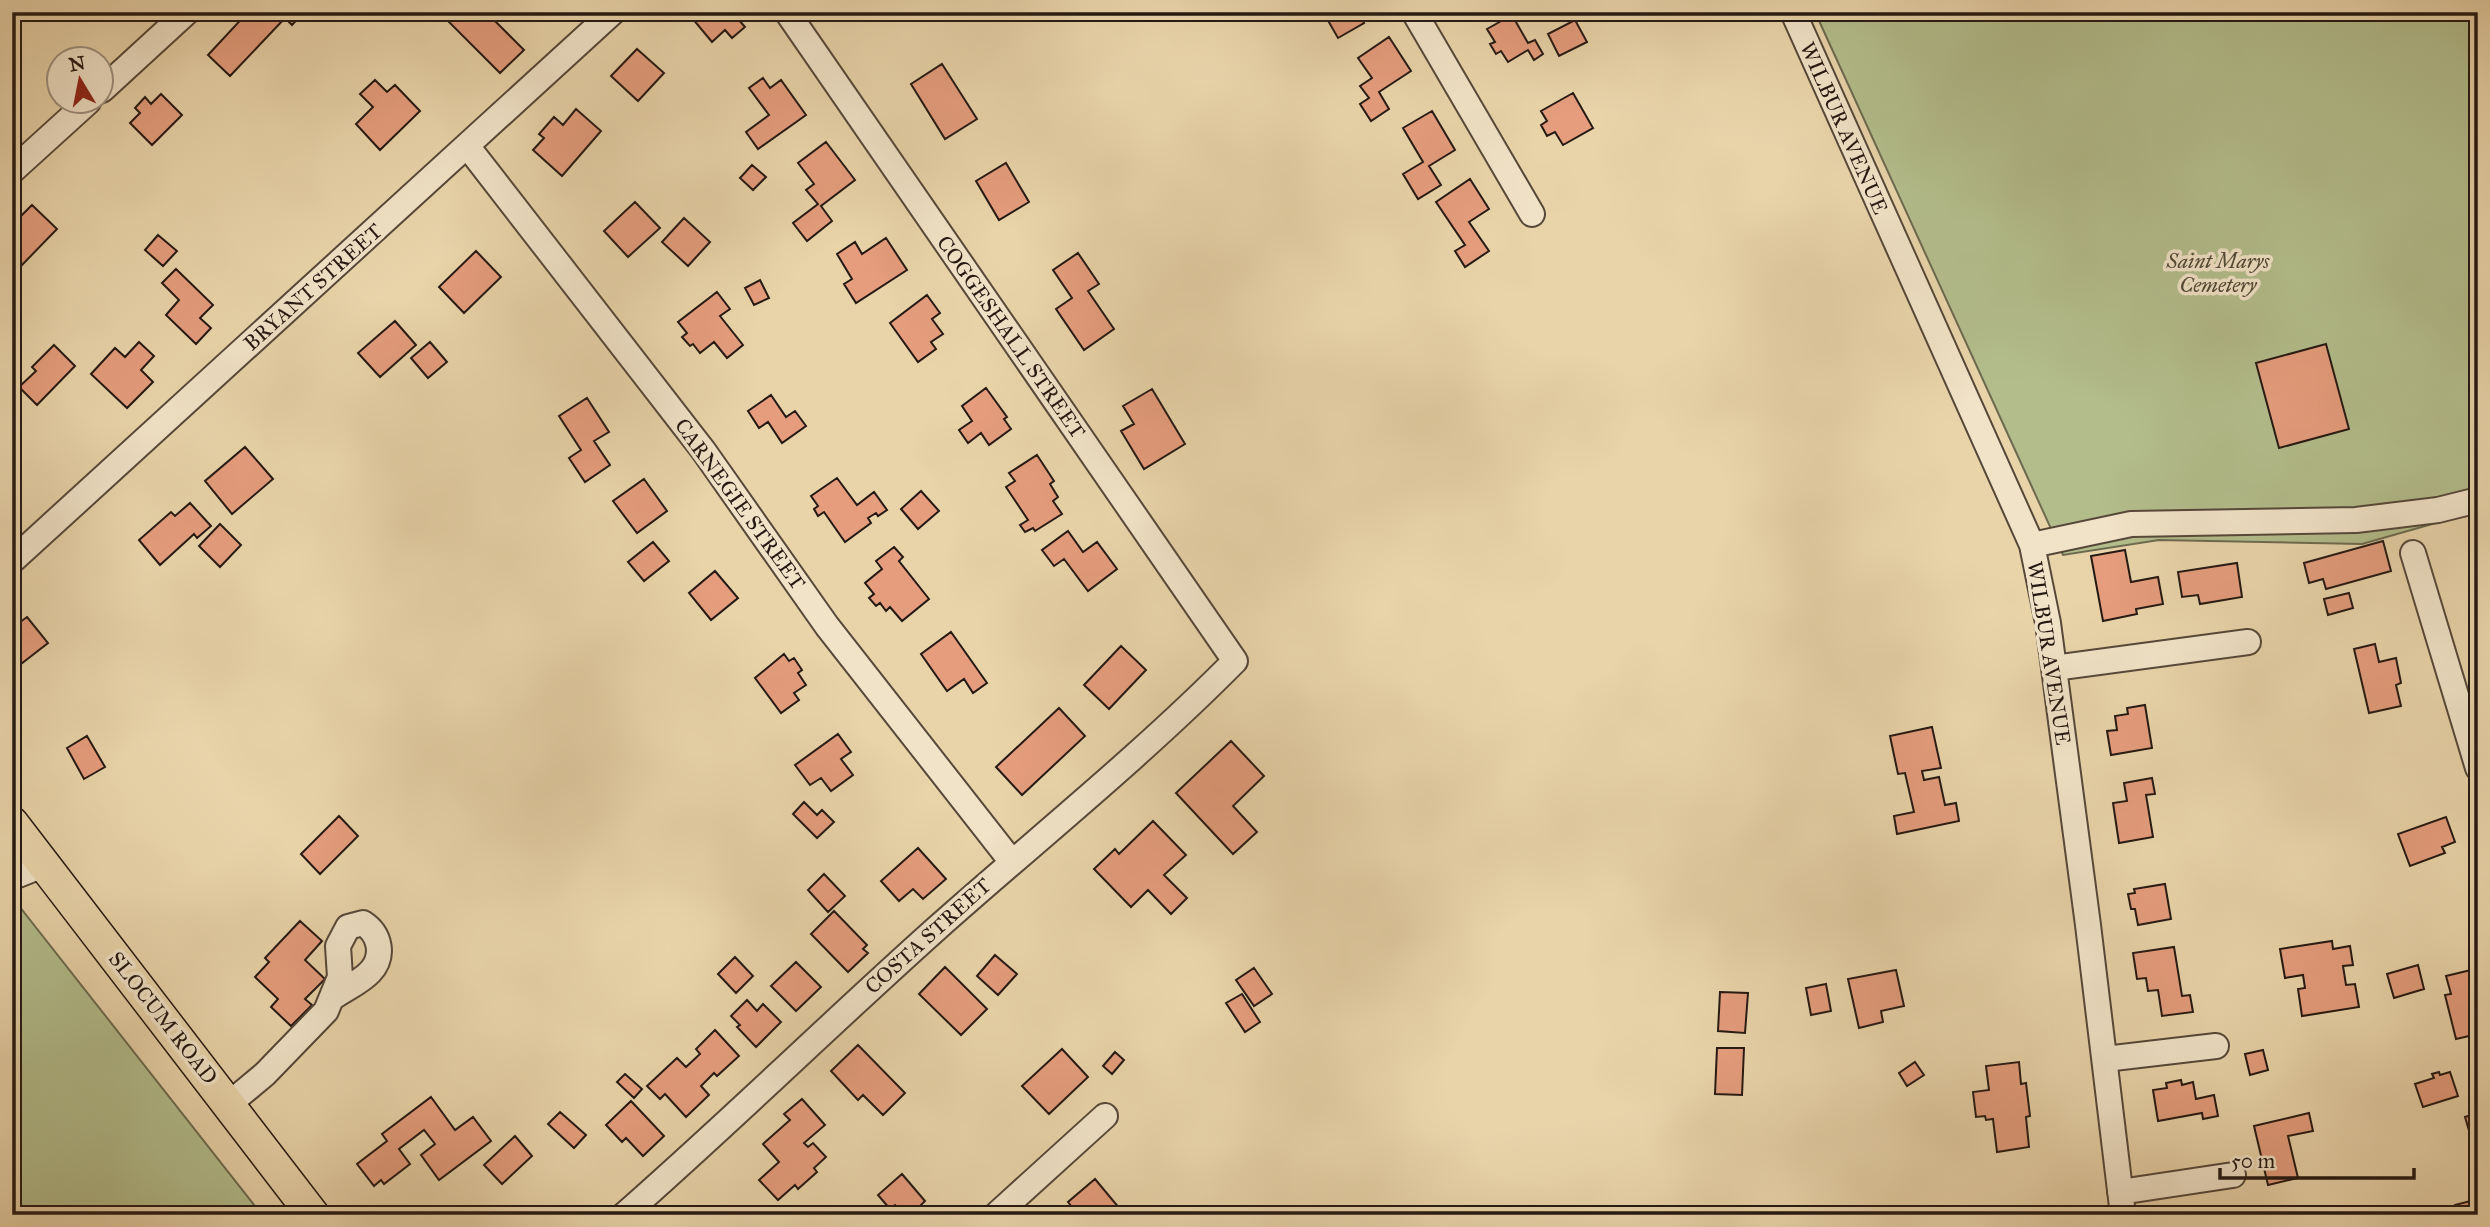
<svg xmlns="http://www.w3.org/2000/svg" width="2490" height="1227" font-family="'IM FELL Great Primer',serif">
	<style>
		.green { fill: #b3bd8c; stroke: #6c6b50; stroke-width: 2 }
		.building { fill: #e59d7d; stroke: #251913; stroke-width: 2 }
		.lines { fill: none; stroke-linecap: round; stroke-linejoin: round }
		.minor-casing { stroke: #564839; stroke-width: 28 }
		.major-casing { stroke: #251913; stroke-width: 35 }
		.minor { stroke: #f1e3c8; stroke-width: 24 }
		.major { stroke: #e9d4aa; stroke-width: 32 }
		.labels { text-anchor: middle; stroke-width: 7; stroke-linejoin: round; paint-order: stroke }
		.street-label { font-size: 21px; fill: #251913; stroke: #f1e3c8 }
		.park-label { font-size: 21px; font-style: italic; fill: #504a37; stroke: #f1e3c8 }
	</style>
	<rect width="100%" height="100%" fill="#e9d4aa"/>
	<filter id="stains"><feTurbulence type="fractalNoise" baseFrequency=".00286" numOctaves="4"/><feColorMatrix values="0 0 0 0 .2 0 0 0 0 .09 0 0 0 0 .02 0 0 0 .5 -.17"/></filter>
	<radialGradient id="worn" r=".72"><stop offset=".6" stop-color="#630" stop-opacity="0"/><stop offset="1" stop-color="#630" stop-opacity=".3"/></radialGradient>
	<path class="green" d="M1815,12h663v499l-116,33 -203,-4 -96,15z
		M12,897l250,318h-250z"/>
	<path class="building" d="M248,12h56l-12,13 -7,-7 -55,58 -22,-21z
		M456,12h30l38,38 -24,23 -52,-52z
		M687,12h58l-7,7 7,8 -13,11 -7,-8 -13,12z
		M1334,12h24l6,11 -26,15 -12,-21z
		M1512,15l16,28 7,-3 8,14 -9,6 -6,-10 -20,12 -7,-11 -5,3 -6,-10 5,-2 -8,-13z
		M1575,20l12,22 -28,14 -11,-22z
		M1389,37l22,34 -32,21 10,17 -18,12 -11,-17 9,-6 -9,-12 12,-8 -14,-20z
		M637,49l27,24 -26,28 -27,-25z
		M942,64l35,55 -32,20 -34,-55z
		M763,78l7,10 11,-8 25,35 -48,34 -12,-17 23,-17 -20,-27z
		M375,80l12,12 8,-7 25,26 -40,39 -24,-26 17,-17 -13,-13z
		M1573,93l20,35 -30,17 -8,-13 -8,4 -6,-11 6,-4 -6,-10z
		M161,94l21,21 -30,30 -22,-22 10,-10 -5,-5 10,-11 6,7z
		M576,109l25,22 -39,45 -29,-26 11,-12 -5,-4 15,-17 9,8z
		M1432,111l23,39 -26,16 12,19 -23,14 -15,-25 20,-12 -20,-34z
		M826,142l29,38 -34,26 11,15 -25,20 -14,-18 25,-19 -12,-14 8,-6 -16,-21z
		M1006,163l23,39 -30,18 -23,-39z
		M752,165l14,12 -13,13 -13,-12z
		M1470,179l19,30 -20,13 20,29 -24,16 -10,-16 10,-6 -29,-43z
		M635,202l25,26 -32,29 -24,-26z
		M32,205l25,24 -37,38 -8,-7v-35z
		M684,218l26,24 -22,24 -26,-24z
		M158,235l19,16 -14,15 -18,-16z
		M886,238l21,32 -51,33 -12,-19 8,-5 -15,-25 18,-12 7,12z
		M476,251l25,26 -37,36 -25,-26z
		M1078,253l21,31 -11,7 26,38 -30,21 -28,-41 16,-11 -19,-28z
		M176,269l37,36 -13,13 11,10 -15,16 -30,-29 13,-15 -17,-17z
		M760,280l9,18 -15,7 -9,-17z
		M717,292l13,17 -10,7 23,29 -16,13 -13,-16 -14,11 -7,-9 -3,2 -8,-9 5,-4 -9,-11z
		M927,295l13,18 -8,6 11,15 -12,8 5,7 -18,13 -28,-39z
		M395,321l21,24 -36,32 -22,-24z
		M139,342l15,14 -13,14 12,12 -26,26 -36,-34 24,-26 10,9z
		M430,342l17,20 -19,16 -17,-20z
		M2326,344l23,85 -70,19 -23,-85z
		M54,345l21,21 -38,39 -18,-18 17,-16 -4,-4z
		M986,388l21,29 -3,2 7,10 -22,16 -8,-12 -13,10 -9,-13 13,-9 -10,-15z
		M1152,389l33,55 -41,25 -23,-38 13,-7 -11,-18z
		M771,395l15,22 9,-6 11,15 -24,17 -14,-21 -9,6 -11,-17z
		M587,398l22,34 -15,9 16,24 -25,17 -16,-24 12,-8 -22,-34z
		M245,447l28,32 -41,35 -27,-33z
		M1037,455l17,26 -4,3 8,13 -5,4 9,13 -27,17 -2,-3 -8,4 -5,-7 8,-5 -22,-33 9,-6 -6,-8z
		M837,478l20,27 17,-13 13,18 -9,6 -2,-3 -8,5 3,5 -26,19 -21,-30 -6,4 -4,-7 4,-3 -7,-10z
		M644,479l23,32 -30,22 -24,-32z
		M921,491l18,20 -21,18 -17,-20z
		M190,503l21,23 -14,12 -3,-4 -34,31 -21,-25 32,-28 4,4z
		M220,524l21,21 -21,22 -21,-21z
		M1068,531l15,21 14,-10 20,27 -29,22 -24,-32 -10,7 -12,-16z
		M2383,541l8,30 -65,18 -3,-10 -14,4 -5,-20z
		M653,542l16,19 -25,20 -16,-19z
		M894,547l9,10 -4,4 30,38 -27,22 -12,-14 -4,4 -6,-8 -4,3 -7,-8 5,-4 -9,-11 17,-14 -6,-8z
		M2125,550l6,32 27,-5 5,27 -27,5 1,5 -34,7 -12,-65z
		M2237,563l5,34 -42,7 -2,-9 -16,2 -4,-25z
		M715,571l23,27 -27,22 -22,-27z
		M2349,593l4,15 -25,7 -4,-16z
		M27,617l21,26 -36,28v-43z
		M951,632l36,51 -14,10 -9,-14 -17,12 -26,-37z
		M2375,644l4,18 17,-4 5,25 -5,2 5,21 -32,7 -15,-64z
		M1121,646l25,24 -37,39 -25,-24z
		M784,654l5,7 5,-3 8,12 -4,3 8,12 -12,8 5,7 -18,13 -26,-35z
		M2145,705l7,43 -41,7 -4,-24 10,-1 -2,-14 13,-2 -1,-6z
		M1059,708l26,28 -63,59 -26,-28z
		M1932,727l9,41 -19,3 2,9 15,-3 6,28 11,-2 3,18 -62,13 -3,-18 20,-4 -9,-39 -7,1 -8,-38z
		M838,734l13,18 -10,7 12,16 -22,16 -10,-13 -11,7 -15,-20z
		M87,736l18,31 -21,12 -17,-31z
		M1231,741l33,35 -31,30 24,26 -24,22 -57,-61z
		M2152,778l3,16 -9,1 7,42 -34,6 -6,-40 14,-2 -3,-18z
		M804,802l13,13 5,-5 12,12 -17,16 -24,-24z
		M339,816l19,20 -38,38 -19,-20z
		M2446,817l9,25 -13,5 3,6 -35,13 -12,-32z
		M1153,821l33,34 -22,20 23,23 -16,16 -23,-24 -17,17 -37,-38 21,-20 4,5z
		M918,848l28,31 -23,20 -10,-10 -14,12 -18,-20z
		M824,874l21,22 -17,16 -20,-22z
		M2165,884l6,35 -33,6 -3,-16h-4l-3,-15 7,-1 -1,-4z
		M834,911l33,34 -4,4 5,4 -20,19 -37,-38z
		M300,921l22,20 -17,19 20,19 -20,20 7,6 -21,21 -20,-19 7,-8 -23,-22 14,-15 -4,-4z
		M2332,941l1,8 17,-3 3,19 -10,1 3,19 9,-1 4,23 -57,9 -4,-27 7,-1 -2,-13 -18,3 -5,-29z
		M2174,947l8,49 8,-1 3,17 -31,4 -4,-26 -10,1 -2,-13 -9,1 -4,-26z
		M995,955l22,19 -19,21 -21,-19z
		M735,957l18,19 -17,17 -18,-19z
		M796,962l25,25 -25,24 -25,-25z
		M2418,965l6,24 -30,9 -7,-24z
		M945,967l42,42 -26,26 -42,-41z
		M1254,968l18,26 -18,12 -18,-26z
		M1896,970l8,36 -23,5 2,11 -24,6 -11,-49z
		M2471,970l4,15h3v49l-22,5 -11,-44 6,-1 -5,-18z
		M1826,984l5,27 -20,4 -5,-27z
		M1720,992l28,1 -3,40 -27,-2z
		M1242,994l18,28 -15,10 -19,-29z
		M747,1000l10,11 6,-7 18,18 -25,25 -19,-20 3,-2 -9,-9z
		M715,1030l24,26 -22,20 -3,-3 -13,13 8,9 -23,22 -21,-23 -5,5 -13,-13 30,-28 9,9 14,-13 -4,-5z
		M858,1045l47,48 -22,22 -20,-20 -5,5 -27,-29z
		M1717,1048h27l-2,47 -27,-1z
		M1062,1049l26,28 -39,37 -27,-28z
		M2263,1050l5,20 -18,5 -5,-21z
		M1115,1052l9,8 -12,14 -9,-8z
		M1915,1062l9,13 -17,11 -8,-13z
		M2019,1062l2,22 5,-1 4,33 -4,1 3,30 -32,5 -4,-33 -7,1 -1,-4 -9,1 -3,-25 16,-2 -3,-24z
		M2439,1072l1,3 10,-3 8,24 -35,11 -8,-23 19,-6 -2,-4z
		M625,1074l17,15 -8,9 -17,-16z
		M2181,1080l1,5 11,-3 3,17 18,-4 4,21 -15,3 -1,-6 -44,8 -5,-31 14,-2 -1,-5z
		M431,1097l24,33 18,-13 18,24 -52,39 -18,-25 14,-11 -11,-14 -25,19 11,15 -26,20 -3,-4 -7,6 -17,-22 30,-23 -5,-7z
		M802,1099l23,26 -21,18 4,4 5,-4 13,14 -12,11 3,4 -19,17 -3,-4 -17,15 -19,-20 20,-18 -16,-18 27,-24 -6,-6z
		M631,1101l33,35 -21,20 -17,-18 -4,4 -16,-17z
		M560,1112l26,23 -12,13 -26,-24z
		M2309,1113l4,18 -25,5 10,42 -30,7 -14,-59z
		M2478,1113v30l-5,1 -8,-27z
		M515,1136l17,20 -30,28 -18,-19z
		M902,1174l23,27 -8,8 5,6h-25l4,-4 -6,-6 -5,4 -12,-14z
		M1095,1179l30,36h-47l-10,-13z
		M2478,1199v16h-21l-2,-10z"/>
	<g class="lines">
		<g class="minor-casing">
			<path id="minor" d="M1414,12l118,202
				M1793,12l239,533 16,78 40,302 35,290
				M102,90l85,-78
				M468,147l235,303 124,176 185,236
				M12,171l76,-69
				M2032,545l99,-21 225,-4 82,-10 40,-10
				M2413,553l65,215
				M12,561l601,-549
				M2054,668l194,-26
				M12,874l6,1 25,-10
				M2105,1059l111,-13
				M229,1104l36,-30 61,-63 14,-34 -2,-31 10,-19 15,-4c17,11 22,33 7,49 -9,10 -27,18 -38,26
				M2120,1192l113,-17
				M624,1215c106,-93 207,-192 312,-286 100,-89 205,-173 299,-268l-448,-649
				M996,1215l109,-99"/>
		</g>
		<g class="major-casing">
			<path id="major" d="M12,823l301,392"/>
		</g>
		<use href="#minor" class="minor"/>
		<use href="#major" class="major"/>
	</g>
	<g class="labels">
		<g class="street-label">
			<text transform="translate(1844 128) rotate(66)" y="7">WILBUR AVENUE</text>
			<text transform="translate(313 287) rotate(-42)" y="7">BRYANT STREET</text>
			<text transform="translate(1011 337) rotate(55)" y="7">COGGESHALL STREET</text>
			<text transform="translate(740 504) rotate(54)" y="7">CARNEGIE STREET</text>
			<text transform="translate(2049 653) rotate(81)" y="7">WILBUR AVENUE</text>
			<text transform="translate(928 936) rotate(-42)" y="7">COSTA STREET</text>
			<text transform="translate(163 1018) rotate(52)" y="7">SLOCUM ROAD</text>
		</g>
		<g class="park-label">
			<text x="2218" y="268">Saint Marys<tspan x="2218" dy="24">Cemetery</tspan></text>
		</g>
	</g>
	<rect width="2490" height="1227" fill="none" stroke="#e9d4aa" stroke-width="42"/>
	<rect x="14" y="14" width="2462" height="1199" fill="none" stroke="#251913" stroke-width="3.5"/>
	<rect x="21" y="21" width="2448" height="1185" fill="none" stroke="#251913" stroke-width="2"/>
	<g transform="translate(80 80) rotate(350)"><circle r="33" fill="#f1e3c8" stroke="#9f9280" stroke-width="2"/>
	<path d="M0-5L12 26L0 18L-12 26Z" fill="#8f2418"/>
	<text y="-10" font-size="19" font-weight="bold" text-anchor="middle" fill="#251913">N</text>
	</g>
	<path d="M2220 1168v10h194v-10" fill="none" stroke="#251913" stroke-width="3.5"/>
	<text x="2231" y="1168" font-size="21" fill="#251913" stroke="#f1e3c8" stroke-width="5" paint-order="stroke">50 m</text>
	<rect width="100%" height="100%" filter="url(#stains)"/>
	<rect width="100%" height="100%" fill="url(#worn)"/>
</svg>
